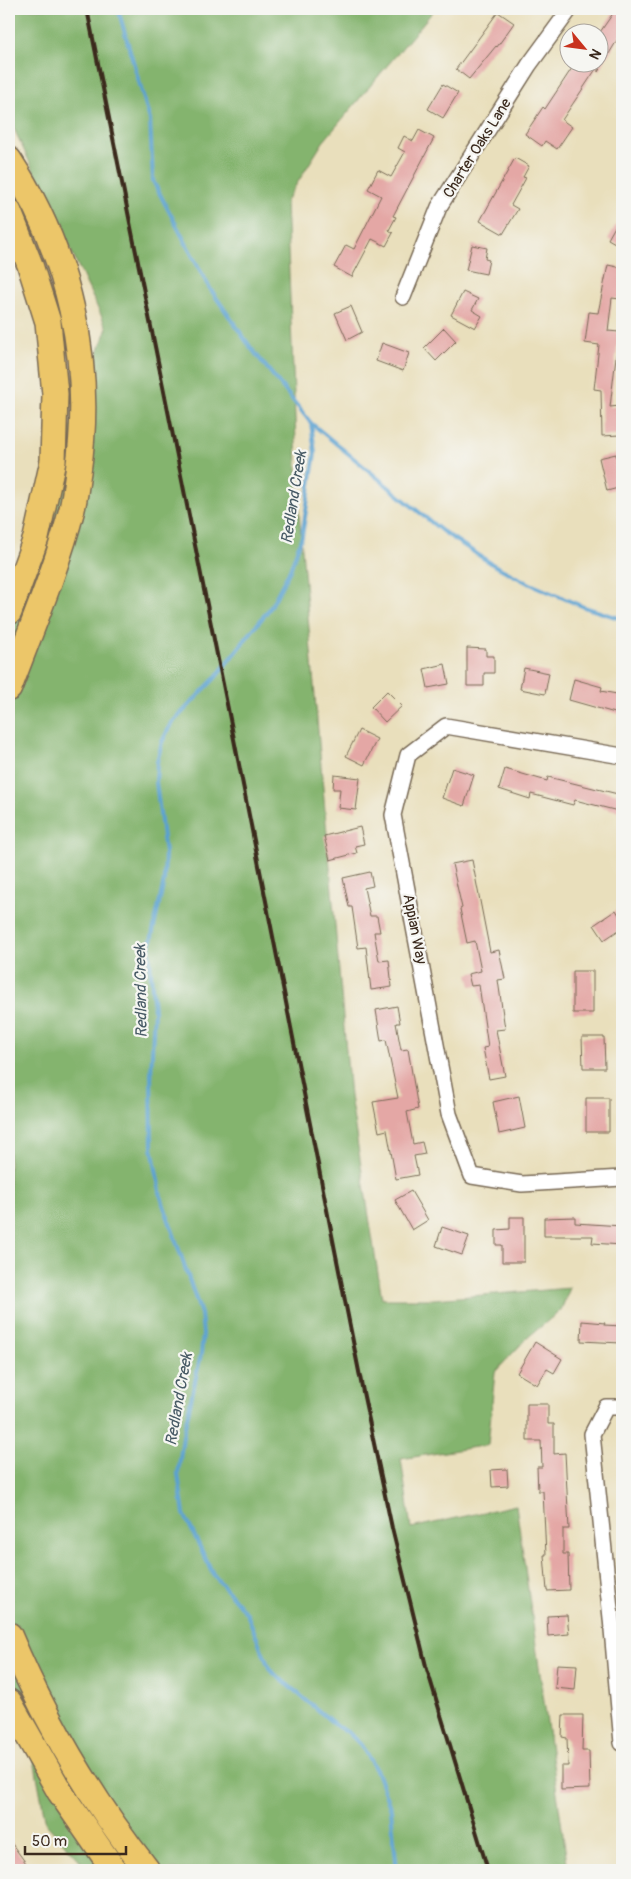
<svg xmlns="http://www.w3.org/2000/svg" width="631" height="1879" font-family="Pangolin,sans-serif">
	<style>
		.forest { fill: #84b46e; stroke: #606f46 }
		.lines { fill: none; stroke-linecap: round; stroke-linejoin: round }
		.stream { stroke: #5aa1d0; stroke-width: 4 }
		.building { fill: #e4a7a5 }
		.minor-casing { stroke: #786955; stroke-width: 18 }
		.primary-casing { stroke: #786955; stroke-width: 28 }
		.minor { stroke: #fff; stroke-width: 15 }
		.primary { stroke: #ecc669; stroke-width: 25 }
		.rail { stroke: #3b2a1e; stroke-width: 4 }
		.labels { text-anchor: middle; stroke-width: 4.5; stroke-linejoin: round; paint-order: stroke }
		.street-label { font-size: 15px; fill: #3b2a1e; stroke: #f6f6f2 }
		.water-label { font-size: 16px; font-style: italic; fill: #475a65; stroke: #f6f6f2 }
	</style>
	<rect width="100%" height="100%" fill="#f6f6f2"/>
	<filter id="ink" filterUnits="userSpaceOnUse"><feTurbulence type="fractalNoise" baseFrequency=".02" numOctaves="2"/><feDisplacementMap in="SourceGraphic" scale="10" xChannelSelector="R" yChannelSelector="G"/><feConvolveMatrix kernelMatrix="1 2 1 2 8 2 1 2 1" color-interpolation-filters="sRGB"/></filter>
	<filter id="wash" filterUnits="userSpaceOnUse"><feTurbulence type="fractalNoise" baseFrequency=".0096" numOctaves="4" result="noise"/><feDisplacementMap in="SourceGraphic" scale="20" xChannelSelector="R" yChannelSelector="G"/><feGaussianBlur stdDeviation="1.12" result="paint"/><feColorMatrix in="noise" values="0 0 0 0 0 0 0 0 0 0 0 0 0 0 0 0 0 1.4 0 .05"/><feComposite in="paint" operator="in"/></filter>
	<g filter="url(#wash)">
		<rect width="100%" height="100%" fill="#e9dfbc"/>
		<path class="forest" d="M9,9h426l-112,133 -37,59 13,313 51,582 32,203h52l136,-11 -9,22 -34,28 -32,34 -7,73 -87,14 10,69 105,-23 52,365h-479l-43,-46 -19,-102 -18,-1v-1128l98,-265 -98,-210z"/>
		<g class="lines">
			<path class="stream" d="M118,9l32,111 3,61 56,106 42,61 60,75 4,30 -13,83 -12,34 -20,38 -54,69 -45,47 -9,18 -5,20 -1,20 9,71 -1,28 -15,69 5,61 -3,63 1,73 9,50 40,117 2,20 -2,20 -18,82 -5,38 6,40 29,60 34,40 23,56 68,57 10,5 13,13 16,27 14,38 6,60
				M311,423l131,108 50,33 36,19 56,24 38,12"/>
		</g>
		<g id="blocks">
			<path class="building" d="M616,9h6v23l-24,40v-6l-36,54 10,7 -15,22 -12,-8 -3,5 -17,-12 18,-27 2,2 31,-47h22v-27z
				M498,12l16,11 -17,24 -1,-1 -27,33 -13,-10z
				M443,84l15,9 -15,25 -15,-9z
				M419,130l15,8 -41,78 3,1 -7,13 4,3 -7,13 -14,-7 -20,38 -18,-10 12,-22 8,4 27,-53 -13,-7 10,-19 13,7 14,-25 -7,-4 6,-12 9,5z
				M515,158l14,8 -6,11 3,1 -15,27 7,4 -15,25 -23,-13z
				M622,214v33l-14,-8z
				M472,245l15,3 -2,11 4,1 -3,14 -20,-4z
				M608,265l14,3v22l-2,9 -8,-1 -4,33 11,1 -9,75 10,-1v29l-18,1 -1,-46 -7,-1 5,-44 -14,-2 4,-31 9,1z
				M463,292l15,7 -6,11 10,6 -7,12 -24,-13z
				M351,306l11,26 -15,8 -12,-27z
				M444,328l12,13 -20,20 -12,-13z
				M382,343l27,10 -6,18 -27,-10z
				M616,454l6,33 -15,4 -8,-33z
				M467,648l19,1v7h8v17h-10v13h-17z
				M445,664l4,20 -21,4 -4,-19z
				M524,668l25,5 -4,21 -25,-5z
				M574,679l28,8 -1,4 21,4v20l-53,-15z
				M387,691l15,15 -17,16 -14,-15z
				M359,730l18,9 -13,26 -18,-9z
				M452,768l22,7 -10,31 -22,-8z
				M505,769l42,12 1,-4 74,18v17l-47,-12 -2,5 -42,-11 -1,5 -31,-10z
				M334,775l26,3 -4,32 -18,-2 2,-19h-7z
				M360,827l4,17 -9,2 2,7 -27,7 -6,-24z
				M472,860l18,92 9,-2 6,29 -7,1 7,49 -9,1 9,46 -16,3 -6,-31 5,-1 -9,-62 -8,1 -3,-12 13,-3 -6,-30 -8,2 -7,-34 2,-1 -10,-44z
				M370,872l3,14 -9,2 6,28h7l3,16h-6l5,29 10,-1 3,27 -21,3 -5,-43 -8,1 -6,-41h-3l-6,-29z
				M616,910l6,10v8l-18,12 -10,-15z
				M573,971h20v42h-20z
				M397,1006l3,17h-4l5,27 7,-1 10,60 -11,3 6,32 9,-2 3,12 -11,2 4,19 -22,4 -9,-49 -8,2 -6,-30 25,-4 -12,-58 -5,1 -5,-31z
				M582,1037h22l1,31h-22z
				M519,1096l6,32 -26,6 -6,-32z
				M586,1098h23v34h-23z
				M411,1191l17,29 -16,10 -17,-30z
				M510,1217h14v45h-22v-17h-6v-15l14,-1z
				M575,1217v6l47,3v19l-30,-2 1,-7h-49v-18z
				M442,1227l27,9 -7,19 -26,-9z
				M582,1321l23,2 -1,2 18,1 -1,17 -40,-2z
				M535,1342l27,17 -8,14 -7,-4 -10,16 -20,-12z
				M527,1404h21v20h6v30l11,-1 4,76h-6v25h5l1,36 -22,1 -3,-36h2l-3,-64h-5l-1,-24h5l-1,-26h-14z
				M507,1469l1,17 -16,1 -1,-17z
				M567,1615l2,19 -21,2 -1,-20z
				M557,1664l20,1 -2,25 -20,-2z
				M563,1715h20l-1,36h7l1,38 -29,1v-24h7l-1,-28 -5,-1z
				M9,1840l22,30h-22z"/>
		</g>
	</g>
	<g filter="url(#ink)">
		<use href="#blocks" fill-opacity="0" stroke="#786955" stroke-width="1"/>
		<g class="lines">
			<g class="minor-casing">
				<path id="minor" d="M403,297l36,-90 90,-142 41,-56
					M622,756l-176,-30 -38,29 -15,60 56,299 23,62 50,8 100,-6
					M622,1407h-16l-14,27 19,184 11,125"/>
			</g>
			<g class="primary-casing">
				<path id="primary" d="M9,160c60,92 85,203 69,312 -2,12 -3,25 -6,37 -16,62 -41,120 -63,179
					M9,212l21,53 18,57 7,72 -2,67 -17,77 -27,74
					M9,1635c35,83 83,165 138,235
					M9,1702l51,90 54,78"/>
			</g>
			<use href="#minor" class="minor"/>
			<use href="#primary" class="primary"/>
			<path class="rail" d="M87,9l141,700 135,683 29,136 34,138 62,204"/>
		</g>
	</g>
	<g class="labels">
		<g class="street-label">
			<text transform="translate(477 148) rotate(-58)" y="5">Charter Oaks Lane</text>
			<text transform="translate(415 929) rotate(79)" y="5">Appian Way</text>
		</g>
		<g class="water-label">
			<text transform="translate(293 497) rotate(-81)" y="6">Redland Creek</text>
			<text transform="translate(140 991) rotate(-91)" y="6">Redland Creek</text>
			<text transform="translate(178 1399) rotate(-80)" y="6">Redland Creek</text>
		</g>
	</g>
	<rect width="631" height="1879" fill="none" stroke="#f6f6f2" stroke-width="30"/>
	<g transform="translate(584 48) rotate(119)"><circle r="24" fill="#f6f6f2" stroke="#aba49d"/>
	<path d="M0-4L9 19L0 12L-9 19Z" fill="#c8321e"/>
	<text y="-8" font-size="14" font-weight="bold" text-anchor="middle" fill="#3b2a1e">N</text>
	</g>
	<path d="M25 1846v8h101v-8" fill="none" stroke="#3b2a1e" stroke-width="2.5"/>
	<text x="32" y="1846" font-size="15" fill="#3b2a1e" stroke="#f6f6f2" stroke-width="4" paint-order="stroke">50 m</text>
</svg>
